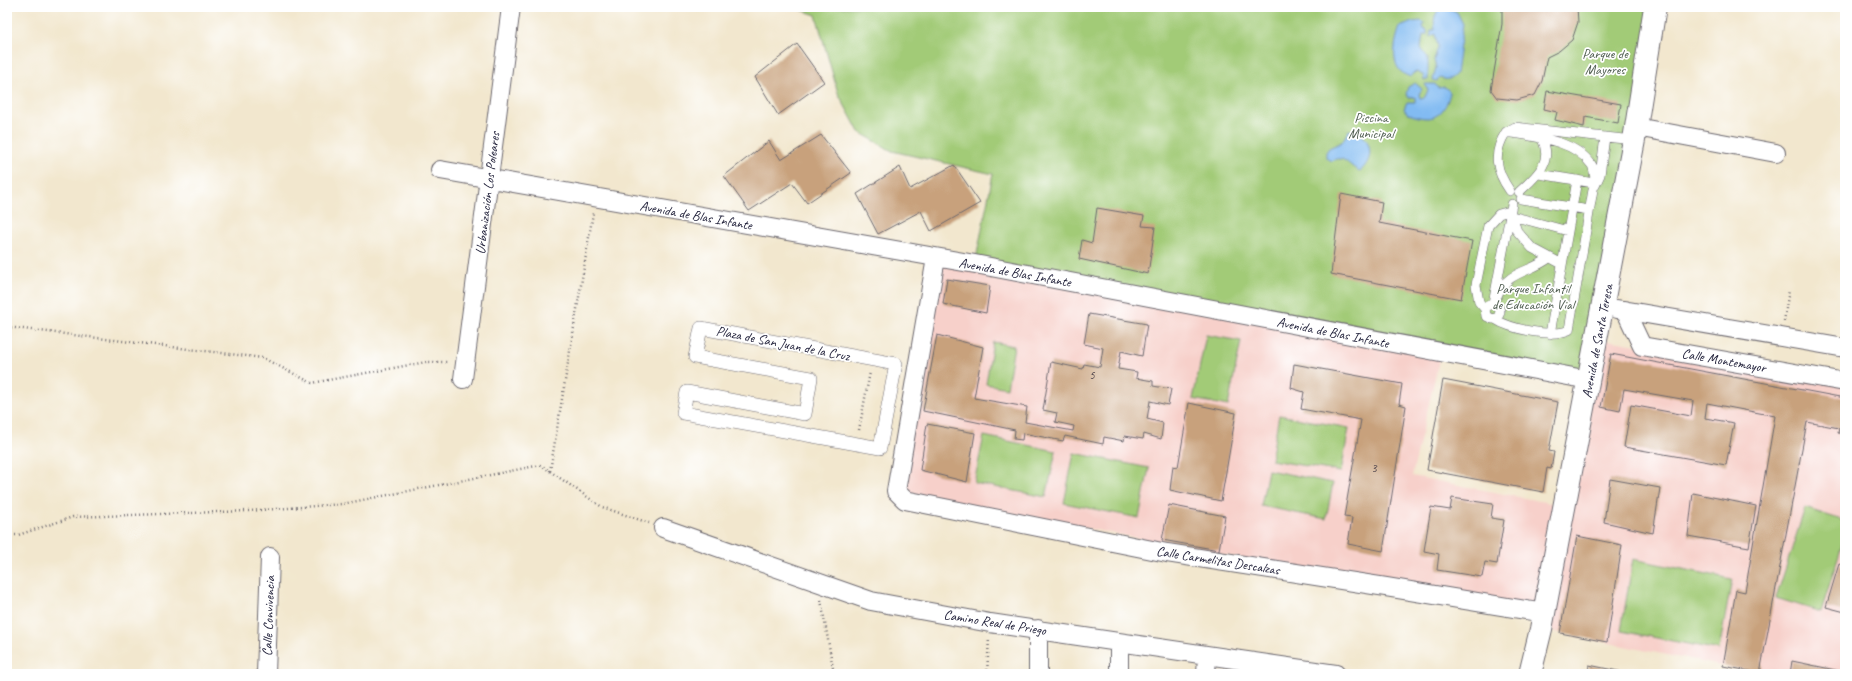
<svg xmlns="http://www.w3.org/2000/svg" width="1852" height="681" font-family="Caveat,sans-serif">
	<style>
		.built { fill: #f7d0ca }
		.green { fill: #a2cb77; stroke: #627659 }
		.water { fill: #82bbf2; stroke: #526e96 }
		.building { fill: #c8a17c }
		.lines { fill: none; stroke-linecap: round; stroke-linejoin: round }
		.service-casing { stroke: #6b676e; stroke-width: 10 }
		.pedestrian-casing { stroke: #6b676e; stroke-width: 14 }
		.minor-casing { stroke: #6b676e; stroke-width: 20 }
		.tertiary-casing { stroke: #6b676e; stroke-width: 24 }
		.path { stroke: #6b676e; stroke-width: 2.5; stroke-dasharray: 1 3; stroke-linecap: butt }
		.service { stroke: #fff; stroke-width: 9 }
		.pedestrian { stroke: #fff; stroke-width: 13 }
		.minor { stroke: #fff; stroke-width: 18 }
		.tertiary { stroke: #fff; stroke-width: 22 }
		.labels { text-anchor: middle; stroke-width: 3.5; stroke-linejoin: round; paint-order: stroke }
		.number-label { font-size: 12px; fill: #4c424b }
		.park-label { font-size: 14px; fill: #4f5d50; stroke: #fff }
		.street-label { font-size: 14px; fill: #22223b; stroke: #fff }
	</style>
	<rect width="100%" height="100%" fill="#fff"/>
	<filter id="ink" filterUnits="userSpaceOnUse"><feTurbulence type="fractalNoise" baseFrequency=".025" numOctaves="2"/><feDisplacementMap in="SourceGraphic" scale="8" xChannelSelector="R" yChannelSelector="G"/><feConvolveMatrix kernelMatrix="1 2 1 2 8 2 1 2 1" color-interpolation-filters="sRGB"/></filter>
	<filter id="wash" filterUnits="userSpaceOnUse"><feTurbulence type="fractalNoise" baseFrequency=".012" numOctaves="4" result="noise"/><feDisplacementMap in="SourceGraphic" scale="16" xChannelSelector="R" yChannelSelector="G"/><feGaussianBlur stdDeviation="0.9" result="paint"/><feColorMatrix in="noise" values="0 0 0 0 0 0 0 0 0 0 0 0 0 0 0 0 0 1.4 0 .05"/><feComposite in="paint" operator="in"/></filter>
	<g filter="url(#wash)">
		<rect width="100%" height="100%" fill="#f2e7ce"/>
		<path class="built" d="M936,258l505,94 -29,124 153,30 32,-168 248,44v292h-85l-219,-45 3,-15 -158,-27 -490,-96z"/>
		<path class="green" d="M793,7h861l-65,373 -614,-116 18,-90 -101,-23 -33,-19 -21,-39 -22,-78z
			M1206,335l35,6 -13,65 -35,-7z
			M993,342l21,4 -7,42 -21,-4z
			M1279,415l70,13 -8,44 -70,-12z
			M984,436l72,15 -10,46 -72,-14z
			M1074,453l75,15 -10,50 -75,-15z
			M1268,470l65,13 -7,36 -65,-13z
			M1805,508l40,13v14l-24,77 -45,-14z
			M1633,559l99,20 -13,71 -98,-19z"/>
		<path class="water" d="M1448,8l9,4 6,12 -7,50c-5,5 -8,7 -16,4l-3,3 -4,-1 3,-13 -2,-7 4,-13 -3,-13 -5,3 1,-7h4c-1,-10 -2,-12 4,-21z
			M1421,21l4,2 -2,3 1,3 3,1v5h-4l-2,13 7,10v22h-4l-1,-5 -6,-3 -4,1 -2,4c-23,-6 -17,-34 -11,-50l12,-5z
			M1415,83l7,6 -3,5 1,4 5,-1 3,-7 -3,-6h10l3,4 7,-1 5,5c-2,12 -9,26 -23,26 -6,0 -13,-2 -19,-4l-4,-5 3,-7h8v-5l-6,1 -3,-4 2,-7z
			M1349,130c22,2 28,28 11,41 -13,-5 -14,-17 -29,-10l-5,-3v-6l3,-4 13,-6z"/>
		<g id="blocks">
			<path class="building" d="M1502,7h75l1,15 -6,18 -13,11 -12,6 -5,24 -7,14 -18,5 -20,-2 -6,-8 11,-66z
				M797,44l27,38 -46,33 -23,-38z
				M1547,91l74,13 -3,19 -33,-6 -1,10 -29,-7 2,-8 -13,-3z
				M821,135l30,38 -44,30 -15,-20 -43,28 -25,-35 45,-35 12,19z
				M954,165l26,38 -49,28 -10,-20 -43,23 -21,-40 43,-27 10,22z
				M1341,194l41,8 -3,21 93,18 -11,58 -130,-25z
				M1097,208l47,8 -2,10 13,1 -7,47 -69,-15 3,-19 10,3z
				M947,279l43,7 -4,27 -43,-9z
				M1089,314l58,10 -5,32 -21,-5 -3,18 19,3 -1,6 17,3v5l18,3 -3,16 -18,-4 -3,18 16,4 -2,16 -17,-5 -1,5 -18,-3 -1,5 -20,-4 -1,7 -38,-8 -2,5 -40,-8 -1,7 -8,-1 1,-9 -92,-19 14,-76 46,12 -9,51 53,9 -2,15 48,9 1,-5 -19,-4 2,-9 -14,-3 8,-48 32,7 1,-5 16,3 3,-19 -19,-4z
				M1611,354l234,44v36l-7,-1 1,-5 -32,-6 -47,251 -37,-7 13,-76 9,2 30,-176 -68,-13 -2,15 29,5 -8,42 -102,-18 7,-42 60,11 2,-15 -69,-12 -4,22 -19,-4z
				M1294,364l108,20 -3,20 7,2 -23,145 -35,-7 4,-26 -8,-1 17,-97 -60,-11 3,-17 -13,-4z
				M1443,380l115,22 -9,49 5,1 -3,17 -4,-1 -4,24 -116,-22z
				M1189,403l47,10 -15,88 -51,-11 3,-24 5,1z
				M927,424l48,9 -8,49 -47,-12z
				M1610,479l50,9 -7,45 -49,-11z
				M1693,493l63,13 -7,41 -61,-11z
				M1452,498l41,6 -2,14 13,2 -7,44 -12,-2 -3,15 -45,-7 2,-16 -15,-3 7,-44 19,3z
				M1169,505l56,11 -6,34 -57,-10z
				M1577,536l45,9 -15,97 -47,-9z
				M1839,564l6,2v46l-19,-5z
				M1792,661l53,11v2h-55z
				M1589,665l39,8v1h-40z"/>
		</g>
	</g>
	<g filter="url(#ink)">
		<use href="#blocks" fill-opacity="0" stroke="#6b676e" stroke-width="1"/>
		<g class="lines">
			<g class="service-casing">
				<path id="service" d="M1506,132l9,-5 90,10 -5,38 -5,11
					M1605,137l29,3
					M1539,174l55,9
					M1519,192c16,-15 35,-29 23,-53
					M1521,199l68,11
					M1512,216l56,15
					M1497,296c11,-26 33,-23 52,-38
					M1493,304l19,-100
					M1485,309l4,-4h7c5,4 5,8 1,13l-5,1 -6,-3 -1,-7 -6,-7 -3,-17 12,-59 11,-12 11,-3 7,20 15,17 30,16
					M1495,319c15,10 57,19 74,11l26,-152c-1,-4 -1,-11 -4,-14 -18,-25 -57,-27 -85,-32 -14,22 -10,39 4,59
					M1550,334l27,-154"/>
			</g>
			<g class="pedestrian-casing">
				<path id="pedestrian" d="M701,328l195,36 -16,84 -197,-35 4,-21 118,22 6,-36 -116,-21z"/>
			</g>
			<g class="minor-casing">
				<path id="minor" d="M1636,127l140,26
					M440,170l535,94 614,116
					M936,258l-40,233 9,9 262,53 219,34 158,26
					M1617,309l228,39
					M1625,310l17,36 203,36
					M463,379l48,-372
					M663,528l208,73 119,22 346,51
					M1119,642v32
					M266,674l4,-117
					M1038,674v-45
					M1206,674l1,-19"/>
			</g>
			<g class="tertiary-casing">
				<path id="tertiary" d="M1530,674l11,-45 93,-489 21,-133"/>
			</g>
			<path class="path" d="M1784,321l5,-31
				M7,327l256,31 49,25 114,-21h23
				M859,430l11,-58
				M550,471l43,-258
				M7,535h11l55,-18 175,-6 94,-7 199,-39 61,42 47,16
				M821,600l13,74
				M987,674l2,-36"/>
			<use href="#service" class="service"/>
			<use href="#pedestrian" class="pedestrian"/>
			<use href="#minor" class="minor"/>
			<use href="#tertiary" class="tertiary"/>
		</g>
	</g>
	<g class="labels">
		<g class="number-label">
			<text x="1092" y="379">5</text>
			<text x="1374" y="472">3</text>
		</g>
		<g class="park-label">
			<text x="1605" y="58">Parque de<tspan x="1605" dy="16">Mayores</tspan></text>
			<text x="1371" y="122">Piscina<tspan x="1371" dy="16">Municipal</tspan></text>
			<text x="1533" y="293">Parque Infantil<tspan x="1533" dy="16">de Educación Vial</tspan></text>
		</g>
		<g class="street-label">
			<text transform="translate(487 193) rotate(-83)" y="5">Urbanización Los Poleares</text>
			<text transform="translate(696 215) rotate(10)" y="5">Avenida de Blas Infante</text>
			<text transform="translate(1015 272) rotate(10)" y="5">Avenida de Blas Infante</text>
			<text transform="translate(1333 332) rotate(11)" y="5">Avenida de Blas Infante</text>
			<text transform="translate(1597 341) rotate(-79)" y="5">Avenida de Santa Teresa</text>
			<text transform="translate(783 343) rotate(11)" y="5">Plaza de San Juan de la Cruz</text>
			<text transform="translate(1724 360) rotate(10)" y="5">Calle Montemayor</text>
			<text transform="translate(1218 560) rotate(9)" y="5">Calle Carmelitas Descalzas</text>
			<text transform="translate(268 616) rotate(-88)" y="5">Calle Convivencia</text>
			<text transform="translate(995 622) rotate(9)" y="5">Camino Real de Priego</text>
		</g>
	</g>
	<rect width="1852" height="681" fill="none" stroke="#fff" stroke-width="24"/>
</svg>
